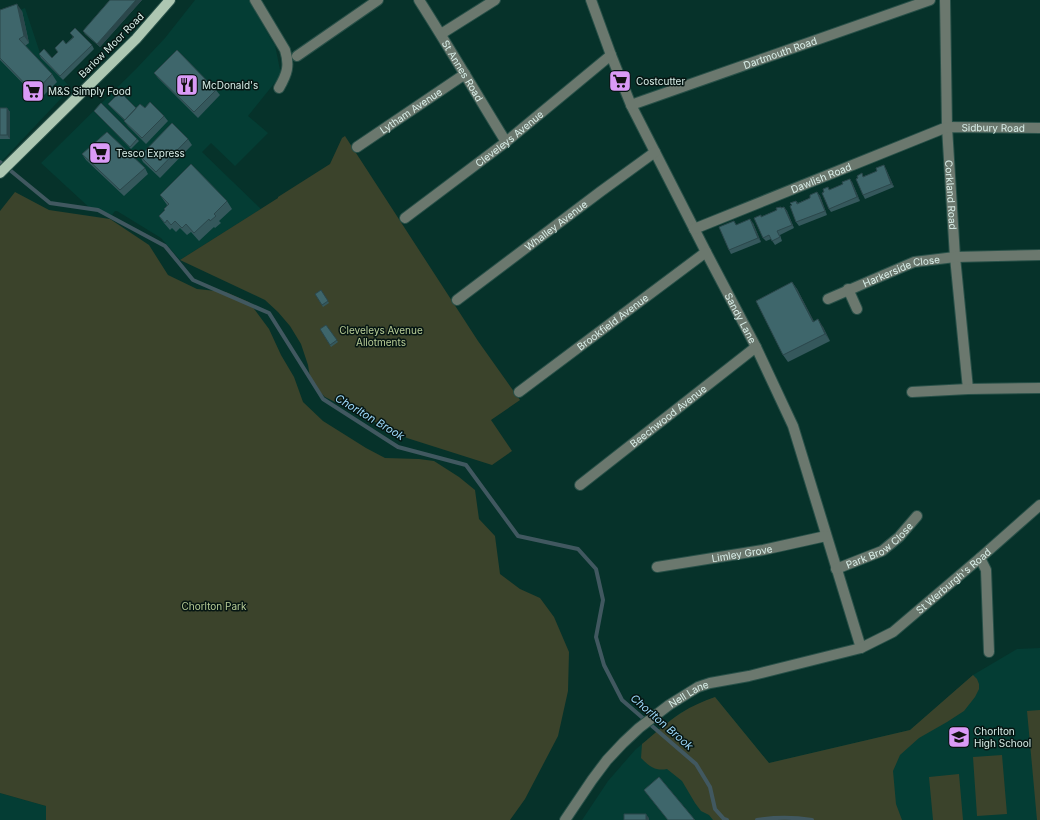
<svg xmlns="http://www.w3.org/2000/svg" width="1040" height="820" font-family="Inter,sans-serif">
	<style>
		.built { fill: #043d34 }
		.green { fill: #3b432b }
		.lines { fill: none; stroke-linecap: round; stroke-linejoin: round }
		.stream { stroke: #415860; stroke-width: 4 }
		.minor-casing { stroke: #285048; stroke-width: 12 }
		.major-casing { stroke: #285048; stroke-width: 12 }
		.minor { stroke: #6b786e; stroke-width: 10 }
		.major { stroke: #adc7b2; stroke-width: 10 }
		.wall { fill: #35585c }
		.shaded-wall { fill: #2b474b }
		.building { fill: #3e666b; stroke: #2b474b }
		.labels { text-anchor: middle; stroke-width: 3; stroke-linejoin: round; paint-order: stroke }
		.street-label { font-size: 10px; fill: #d8eee8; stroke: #061613 }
		.poi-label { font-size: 10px; fill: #d8eee8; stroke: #061613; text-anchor: start }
		.park-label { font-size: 10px; fill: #b8cc96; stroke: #061613 }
		.water-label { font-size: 11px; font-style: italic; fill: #9dd8f9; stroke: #061613 }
	</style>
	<rect width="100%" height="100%" fill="#06322a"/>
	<path class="built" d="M195,0h54l23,41 3,4 6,30 -33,41 20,17 -33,33 -24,-23 -9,9 59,57 -81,51 -19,-22 -44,-27h-2l-3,4 -10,-3 -10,-2 -51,-47 95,-94 29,-31z
		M25,8l16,48 30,32 -71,75v-145z
		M1040,648v172h-458l26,-39 27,-31 32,-27 13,-10 25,-12 10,-4 54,66 141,-33 63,-55 44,-26z
		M0,793l46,13v14h-46z"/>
	<path class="green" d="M345,136l133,205 42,59 -29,20 21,31 -20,14 -85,-27 -82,-41 -14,-14 -3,-18 -7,-21 -11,-18 -12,-14 -13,-12 -85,-40 98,-62v-1l52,-33 12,-26z
		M15,192l34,18 61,9 39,26 19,30 29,14 29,3 23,10 20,27 12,26 13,22 9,25 20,19 43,27 19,10 34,1 15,2 25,16 16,13 4,29 16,17 5,38 20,15 20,9 14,19 15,35 -1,39 -10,45 -33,63 -15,21h-464v-14l-46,-13v-582z
		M973,675l4,4 2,5v5l-4,8 -11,14 -17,11 -28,16 -19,17 -7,16 3,33 6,16h-189l-4,-5 -8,-4 -6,-8 -13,-22 -15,-12c-12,2 -17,-2 -26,-11l1,-14c12,-10 25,-22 39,-31 11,-7 22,-12 34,-16l54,66 141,-33z
		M1040,710v110h-3l-10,-109z
		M1002,755l5,59 -30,2 -4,-59z
		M959,774l4,46h-30l-4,-43z"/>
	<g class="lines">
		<path class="stream" d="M0,162l50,41 48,7 67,36 28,34 76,33 54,86 75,48 68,18 52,71 60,13 18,20 7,31 -7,37 8,28 18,35 74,64 14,23 5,22 9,10 3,1
			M757,820c19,-3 36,-3 55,0"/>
		<g class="minor-casing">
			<g id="minor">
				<path d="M255,0l30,50c5,16 2,24 -6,38"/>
				<path id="s1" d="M419,0c30,47 58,95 87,142"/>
				<path id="s2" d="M591,0l20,55 20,50 75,147 50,95 37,79 68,222"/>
				<path id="s3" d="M945,0l2,127 8,130 13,132 72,-1"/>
				<path d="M441,34l54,-34"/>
				<path d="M297,56l81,-56"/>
				<path id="s4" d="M631,105l299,-105"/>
				<path id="s5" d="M357,147l108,-73"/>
				<path id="s6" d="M405,218l101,-76 105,-87"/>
				<path id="s7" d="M694,229l253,-102 93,1"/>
				<path d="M848,289l9,20"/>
				<path id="s8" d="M828,299l86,-37 41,-5 85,-2"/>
				<path id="s9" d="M457,300l143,-108 55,-40"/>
				<path id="s10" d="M519,392l187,-140"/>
				<path d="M912,392l56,-3"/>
				<path id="s11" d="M580,485l176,-138"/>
				<path d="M980,558l6,12 3,82"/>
				<path id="s12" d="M657,567l106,-17 63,-14"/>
				<path id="s13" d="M836,569l46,-18 17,-14 18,-21"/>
				<path id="s14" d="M565,820l27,-40 15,-20 16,-17 16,-15 30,-23 29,-18 12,-4 39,-7 112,-28 32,-16 87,-74 60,-53"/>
			</g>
		</g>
		<g class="major-casing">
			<path id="major" d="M0,173l136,-134 34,-39"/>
		</g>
		<use href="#minor" class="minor"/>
		<use href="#major" class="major"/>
	</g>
	<path class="wall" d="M110,0h32l-42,47 -15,-13 -2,-3z
		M0,10l22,1 7,32 -4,3 27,28 5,8 -18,18 -39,-40z
		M70,33l22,12 2,4 -31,31 -22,-22 -2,-4 13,4 6,-6 -3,-4 11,-4 7,-7z
		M154,73l62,17 4,5 -22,23 -40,-40z
		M108,104l28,4h9l19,8 4,5 -22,23 -18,-18 -4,-5v-1z
		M0,108h7l3,4v27h-10z
		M94,111l43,28 2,2 -8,8z
		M188,139l4,6 -32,33 -17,-16 -3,-6z
		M82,154l63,14 3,6 -24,22 -38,-36z
		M886,169l8,18 -29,12 -2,-4 -5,-17z
		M852,182l8,19 -29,11 -2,-3 -5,-17 4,-5 2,3 13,-6z
		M817,192l3,4 7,19 -28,11 -3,-4 -4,-17 4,-4 2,2 12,-5z
		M160,195l67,6 5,8 -13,12 2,2 -6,5 -1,-1 -15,14 -8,-9 -4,3 -7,-7 -4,4 -4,-4 -2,2 -6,-7 -5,-7 6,-6 2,-5z
		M781,207l1,1 2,-1 3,4 7,17 -14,7 2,6 -7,4 -4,-6 -5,2 -3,-3 -2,-21 16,-7z
		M753,223l8,19 -30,12 -2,-4 8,-25z
		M792,282l5,7 17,33 9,5 7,14 -42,21 -5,-7z
		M321,290l8,13 -6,4 -8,-13z
		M326,325l12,17 -7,5 -11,-18z
		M659,777l36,43h-27l-24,-30z"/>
	<path class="shaded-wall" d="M136,0h6l-42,47 -3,-3z
		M17,4l5,7 7,32 -5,-7z
		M7,108l3,4v27l-3,-4z
		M884,165l2,4 8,18 -3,-3z
		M850,179l2,3 8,19 -3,-4z
		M817,192l3,4 7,19 -2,-4z
		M784,207l3,4 7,17 -2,-3z
		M750,219l3,4 8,19 -3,-4z
		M792,282l5,7 21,40 -5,-7z
		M818,319l5,8 7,14 -5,-7z
		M646,814l3,4v2h-3z"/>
	<path class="building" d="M110,0h26l-39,44 -14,-13z
		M17,4l7,32 -5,3 33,35 -18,19 -34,-35v-48z
		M75,28l17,17 -32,31 -21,-22 5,-5 8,9 6,-6 -3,-4 8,-8 3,4 8,-7 -4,-4z
		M177,50l39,40 -22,22 -40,-39z
		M120,92l16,16 -11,12 -17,-16z
		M150,102l14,14 -22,22 -18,-17 16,-17 5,4z
		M101,103l36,36 -7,8 -36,-36z
		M0,108h7v27h-7z
		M172,123l16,16 -32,33 -16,-16z
		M107,132l38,36 -25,22 -38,-36z
		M191,164l36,37 -13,13 2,2 -6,5 -1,-2 -15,14 -8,-9 -4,4 -7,-7 -4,4 -4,-5 -2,3 -6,-7 6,-6 -1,-1 5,-5 -9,-9z
		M884,165l7,19 -28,11 -7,-16 2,-1 -1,-2 5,-3 1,4 14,-6 -1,-3z
		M850,179l7,18 -28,12 -7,-16 2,-1 -1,-3 5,-2 1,3 14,-6 -1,-2z
		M817,192l8,19 -29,11 -6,-16 2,-1 -2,-2 6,-2 1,3 13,-6v-3z
		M781,207v1l3,-1 8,18 -15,6 3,6 -8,4 -3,-6 -6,3 -9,-20 7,-3v2l16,-7 -1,-2z
		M750,219l8,19 -29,12 -10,-23 15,-6 2,4z
		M792,282l21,40 5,-3 7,15 -42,21 -27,-54z
		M321,290l7,11 -6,4 -7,-11z
		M326,325l11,15 -7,5 -10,-16z
		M659,777l35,42v1h-26l-24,-30z
		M624,814h22v6h-22z"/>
	<defs>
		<g id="supermarket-square" transform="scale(1.15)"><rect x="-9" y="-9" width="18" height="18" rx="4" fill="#da9af6" stroke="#061613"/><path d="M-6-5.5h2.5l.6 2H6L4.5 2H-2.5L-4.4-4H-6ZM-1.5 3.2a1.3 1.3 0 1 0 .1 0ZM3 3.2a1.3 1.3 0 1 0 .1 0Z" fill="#111"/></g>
		<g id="restaurant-square" transform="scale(1.15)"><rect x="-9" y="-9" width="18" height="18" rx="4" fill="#da9af6" stroke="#061613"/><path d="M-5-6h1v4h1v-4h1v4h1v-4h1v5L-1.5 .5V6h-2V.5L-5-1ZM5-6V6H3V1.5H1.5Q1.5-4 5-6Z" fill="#111"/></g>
		<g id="school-square" transform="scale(1.15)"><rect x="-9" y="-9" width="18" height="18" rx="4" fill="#da9af6" stroke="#061613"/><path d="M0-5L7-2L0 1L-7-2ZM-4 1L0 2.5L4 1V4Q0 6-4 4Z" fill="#111"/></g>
	</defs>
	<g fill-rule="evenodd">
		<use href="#supermarket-square" x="620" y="81"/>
		<use href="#restaurant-square" x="187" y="85"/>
		<use href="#supermarket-square" x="33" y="91"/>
		<use href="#supermarket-square" x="100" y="153"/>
		<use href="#school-square" x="959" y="737"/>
	</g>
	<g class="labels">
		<g class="street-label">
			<text transform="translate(111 45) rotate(-45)" y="4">Barlow Moor Road</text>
			<text dy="4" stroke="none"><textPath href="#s4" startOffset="158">Dartmouth Road</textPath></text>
			<text dy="4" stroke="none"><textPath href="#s1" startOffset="83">St Annes Road</textPath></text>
			<text dy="4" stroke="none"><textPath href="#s5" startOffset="65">Lytham Avenue</textPath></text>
			<text dy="4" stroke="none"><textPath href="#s7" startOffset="319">Sidbury Road</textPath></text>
			<text dy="4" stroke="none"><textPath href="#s6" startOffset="131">Cleveleys Avenue</textPath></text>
			<text dy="4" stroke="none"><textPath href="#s7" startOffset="137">Dawlish Road</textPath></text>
			<text dy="4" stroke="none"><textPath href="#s3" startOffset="195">Corkland Road</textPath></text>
			<text dy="4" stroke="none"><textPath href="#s9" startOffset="124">Whalley Avenue</textPath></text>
			<text dy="4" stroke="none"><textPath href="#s8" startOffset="79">Harkerside Close</textPath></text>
			<text dy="4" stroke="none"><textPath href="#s2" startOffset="352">Sandy Lane</textPath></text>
			<text dy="4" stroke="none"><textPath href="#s10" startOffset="117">Brookfield Avenue</textPath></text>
			<text dy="4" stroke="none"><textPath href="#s11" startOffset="112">Beechwood Avenue</textPath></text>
			<text dy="4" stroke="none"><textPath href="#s13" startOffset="50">Park Brow Close</textPath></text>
			<text dy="4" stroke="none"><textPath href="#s12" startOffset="86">Limley Grove</textPath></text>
			<text dy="4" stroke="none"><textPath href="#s14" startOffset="473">St Werburgh's Road</textPath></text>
			<text dy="4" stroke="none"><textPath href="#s14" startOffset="179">Nell Lane</textPath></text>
		</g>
		<g class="poi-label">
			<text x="636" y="85">Costcutter</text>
			<text x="202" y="89">McDonald's</text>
			<text x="48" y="95">M&amp;S Simply Food</text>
			<text x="116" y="157">Tesco Express</text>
			<text x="974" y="735">Chorlton<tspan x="974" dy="12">High School</tspan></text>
		</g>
		<g class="park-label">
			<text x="381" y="334">Cleveleys Avenue<tspan x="381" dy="12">Allotments</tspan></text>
			<text x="214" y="610">Chorlton Park</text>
		</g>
		<g class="water-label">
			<text transform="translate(370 417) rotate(31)" y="4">Chorlton Brook</text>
			<text transform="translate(662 722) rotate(41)" y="4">Chorlton Brook</text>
		</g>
	</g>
</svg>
